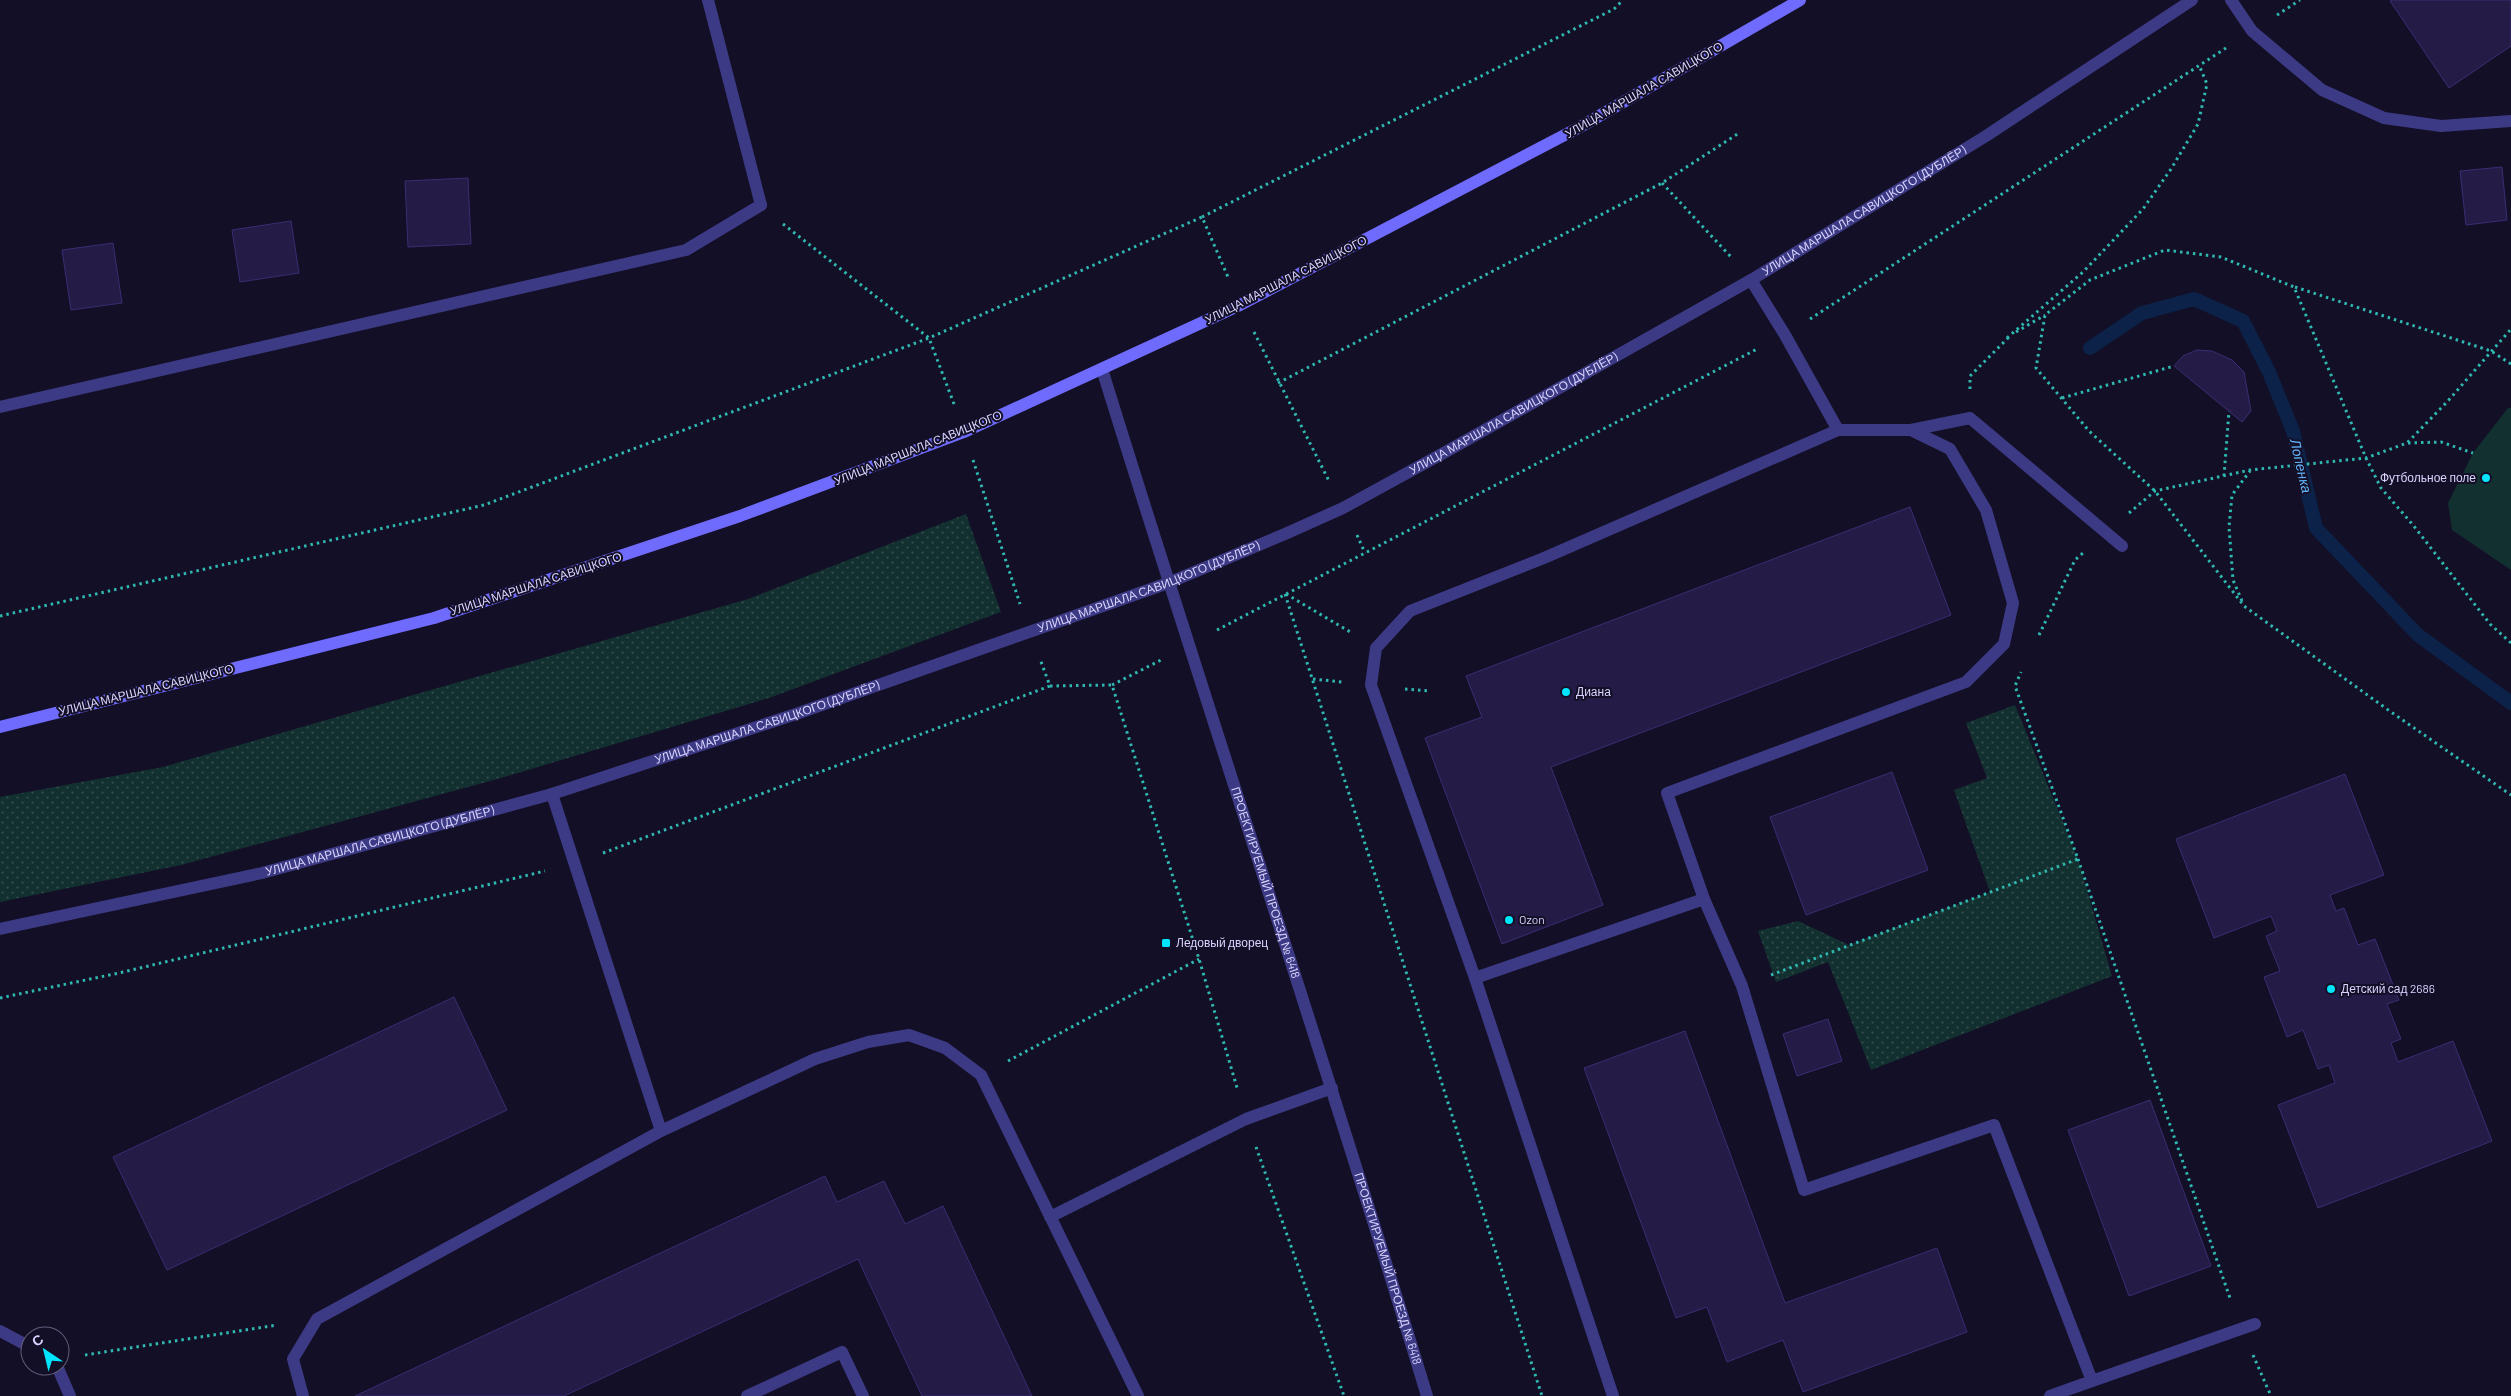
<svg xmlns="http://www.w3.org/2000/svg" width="2511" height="1396" font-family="Barlow,sans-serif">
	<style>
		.grass { fill: url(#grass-dots) }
		.garden { fill: #12302f }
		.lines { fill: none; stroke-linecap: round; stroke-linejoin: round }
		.stream { stroke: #0c2248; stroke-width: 14 }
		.building { fill: #241b47; stroke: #3b2d73 }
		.path { stroke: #2fb8b0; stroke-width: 3; stroke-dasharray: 2.5 4; stroke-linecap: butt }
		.lane { stroke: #3d3a85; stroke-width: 12 }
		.street { stroke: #3d3a85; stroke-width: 12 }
		.secondary { stroke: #6f6bff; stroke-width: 12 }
		.poi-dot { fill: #00e5ff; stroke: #130f26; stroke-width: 2 }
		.labels { text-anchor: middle; stroke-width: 4; stroke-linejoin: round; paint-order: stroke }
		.street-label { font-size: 12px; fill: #d9d4ff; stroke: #130f26 }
		.poi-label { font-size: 12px; fill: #d9d4ff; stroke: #130f26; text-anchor: start }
		.water-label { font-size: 14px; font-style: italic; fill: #62b6ff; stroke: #130f26 }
	</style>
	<defs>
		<pattern id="grass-dots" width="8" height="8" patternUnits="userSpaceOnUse" patternTransform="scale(1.25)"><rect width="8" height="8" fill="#12302f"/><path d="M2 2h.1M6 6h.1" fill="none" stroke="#344d4e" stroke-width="1.8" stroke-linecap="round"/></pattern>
	</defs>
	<rect width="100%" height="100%" fill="#130f26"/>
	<path class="grass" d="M966,514l35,98 -232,86 -268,80 -320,87 -181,37v-105l163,-30 585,-168z
		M2015,705l63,154 34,117 -241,94 -43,-108 -52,20 -18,-51 40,-10 51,24 141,-53 -36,-102 33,-12 -21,-55z"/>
	<path class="garden" d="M2508,408h3v162l-59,-40 -4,-27 25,-50z"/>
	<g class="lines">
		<path class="stream" d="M2090,348l52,-35 52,-14 49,22 26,51 24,59 23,97 102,107 93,68"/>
	</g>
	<path class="building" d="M2392,0h119v46l-62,42 -59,-87z
		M2502,167l5,53 -41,5 -6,-54z
		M468,178l3,66 -63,3 -3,-66z
		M291,221l8,52 -59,9 -8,-52z
		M113,243l9,60 -51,7 -9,-60z
		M2197,350l15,1 20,9 12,12 7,39 -9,11 -68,-56 9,-10z
		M1910,507l41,108 -400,152 52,138 -101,39 -77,-206 57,-21 -16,-41z
		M1892,772l36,98 -122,45 -36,-98z
		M2345,774l39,101 -54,20 6,16 8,-3 14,37 17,-6 24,61 -12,4 14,35 -10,4 7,19 55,-21 39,100 -174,67 -40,-103 57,-22 -6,-18 -11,4 -15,-39 -16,7 -23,-60 16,-6 -14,-35 11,-5 -6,-15 -57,22 -38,-99z
		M454,997l53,113 -340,160 -54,-113z
		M1828,1019l14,42 -45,15 -14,-42z
		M1685,1031l100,272 152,-55 30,84 -164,60 -20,-52 -56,22 -20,-55 -31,11 -92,-250z
		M2150,1100l61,166 -82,30 -61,-166z
		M825,1176l12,26 47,-21 21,43 38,-18 89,190h-110l-64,-137 -294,137h-209z"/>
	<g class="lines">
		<path class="path" d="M2277,15l23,-15
			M1662,183l69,74
			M1202,217l412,-208 9,-9
			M783,224l146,114 273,-121 26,60
			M2295,287l196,64 20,13
			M1810,319l416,-271
			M1254,332l75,149
			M2016,332l29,-17
			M2007,338l76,-66 60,-63 28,-40 27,-45 9,-40 -8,-19
			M1278,383l384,-200 77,-50
			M1970,389v-13l39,-39
			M2062,398l112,-32
			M2408,443l33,-1 32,11
			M973,460l47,144
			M2224,476l5,-65
			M2129,513l26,-22 95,-21 116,-12 41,-15 40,-41 64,-73
			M1357,535l8,18
			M1285,594l257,802
			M1286,594l66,39
			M2242,601l-9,-21 -4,-53 3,-32 18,-24
			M0,616l484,-111 445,-167 25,66
			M1217,630l542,-282
			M2039,635l36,-75 8,-7
			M2511,643l-21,-19 -77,-99 -32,-37 -15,-30 -72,-171 -73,-30 -56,-7 -75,30 -45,35 -9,53 53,63 66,60 89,115 147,106 120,83
			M1313,679l29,3
			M1112,685l51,-26
			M1050,686l62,-1 87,274 39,132
			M1405,689l24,2
			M603,853l447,-167 -10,-27
			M2078,859l153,442
			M1771,975l307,-116 -63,-173 6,-14
			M0,998l119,-25 426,-102
			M1008,1061l191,-102
			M1256,1147l88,249
			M85,1355l192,-30
			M2253,1355l18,41"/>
		<path class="lane" d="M708,0l53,205
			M2231,0l21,31 70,59 62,28 57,8 70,-5
			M1751,280l34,55 53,95
			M1911,430l59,-12 152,128
			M552,794l109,337
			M1475,978l229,-79
			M1050,1217l196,-98 86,-31
			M0,1331l30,16
			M57,1366l13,30
			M2092,1381l163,-57
			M303,1396l-10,-37 24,-40 344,-188 154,-72 53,-17 41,-7 36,13 36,27 157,321
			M747,1396l95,-44 21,44
			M1613,1396l-138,-418 -104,-293 5,-37 34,-37 134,-53 294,-128h73l39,19 36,61 27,93 -9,41 -38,38 -299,111 37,106 38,87 62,204 190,-65 98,256 -42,15"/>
		<g class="street">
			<path id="s1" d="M1102,369c106,343 221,683 325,1027"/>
			<path d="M0,407l686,-157 75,-45"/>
			<path id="s2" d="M0,929l262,-56 290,-79 244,-80 372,-131 117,-49 58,-26 106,-58 302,-170 235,-144 206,-136"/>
		</g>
		<path class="secondary" d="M0,727l434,-109 306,-102 224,-84 276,-127 340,-178 220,-127"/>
	</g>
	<g class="poi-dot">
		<circle cx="2486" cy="478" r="5"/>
		<circle cx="1566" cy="692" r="5"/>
		<circle cx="1509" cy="920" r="5"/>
		<rect x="1161" y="938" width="10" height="10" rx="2.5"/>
		<circle cx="2331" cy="989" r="5"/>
	</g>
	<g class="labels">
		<g class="street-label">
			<text transform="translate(1644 90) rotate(-30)" y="4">УЛИЦА МАРШАЛА САВИЦКОГО</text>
			<text dy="4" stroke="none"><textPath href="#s2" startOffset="2010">УЛИЦА МАРШАЛА САВИЦКОГО (ДУБЛЁР)</textPath></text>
			<text transform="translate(1286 280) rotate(-27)" y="4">УЛИЦА МАРШАЛА САВИЦКОГО</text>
			<text dy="4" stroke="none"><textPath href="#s2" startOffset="1605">УЛИЦА МАРШАЛА САВИЦКОГО (ДУБЛЁР)</textPath></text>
			<text transform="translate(918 448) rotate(-22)" y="4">УЛИЦА МАРШАЛА САВИЦКОГО</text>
			<text transform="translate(536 584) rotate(-18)" y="4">УЛИЦА МАРШАЛА САВИЦКОГО</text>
			<text dy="4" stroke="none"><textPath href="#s2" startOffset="1200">УЛИЦА МАРШАЛА САВИЦКОГО (ДУБЛЁР)</textPath></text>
			<text transform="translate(146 690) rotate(-14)" y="4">УЛИЦА МАРШАЛА САВИЦКОГО</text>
			<text dy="4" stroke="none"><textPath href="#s2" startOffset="795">УЛИЦА МАРШАЛА САВИЦКОГО (ДУБЛЁР)</textPath></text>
			<text dy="4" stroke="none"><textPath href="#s2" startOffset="390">УЛИЦА МАРШАЛА САВИЦКОГО (ДУБЛЁР)</textPath></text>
			<text dy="4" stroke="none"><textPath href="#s1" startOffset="539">ПРОЕКТИРУЕМЫЙ ПРОЕЗД № 6418</textPath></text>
			<text dy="4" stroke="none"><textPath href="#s1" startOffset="944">ПРОЕКТИРУЕМЫЙ ПРОЕЗД № 6418</textPath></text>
		</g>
		<g class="poi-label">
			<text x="2476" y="482" text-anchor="end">Футбольное поле</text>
			<text x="1576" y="696">Диана</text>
			<text x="1519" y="924">Ozon</text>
			<text x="1176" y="947">Ледовый дворец</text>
			<text x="2341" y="993">Детский сад 2686</text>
		</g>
		<g class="water-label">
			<text transform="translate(2301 466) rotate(77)" y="5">Лопенка</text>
		</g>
	</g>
	<g transform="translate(45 1351) rotate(325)"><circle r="24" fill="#130f26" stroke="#625e7d"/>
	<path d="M0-4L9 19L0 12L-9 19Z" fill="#00e5ff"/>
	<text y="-8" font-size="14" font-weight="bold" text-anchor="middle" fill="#d9d4ff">С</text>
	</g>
</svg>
